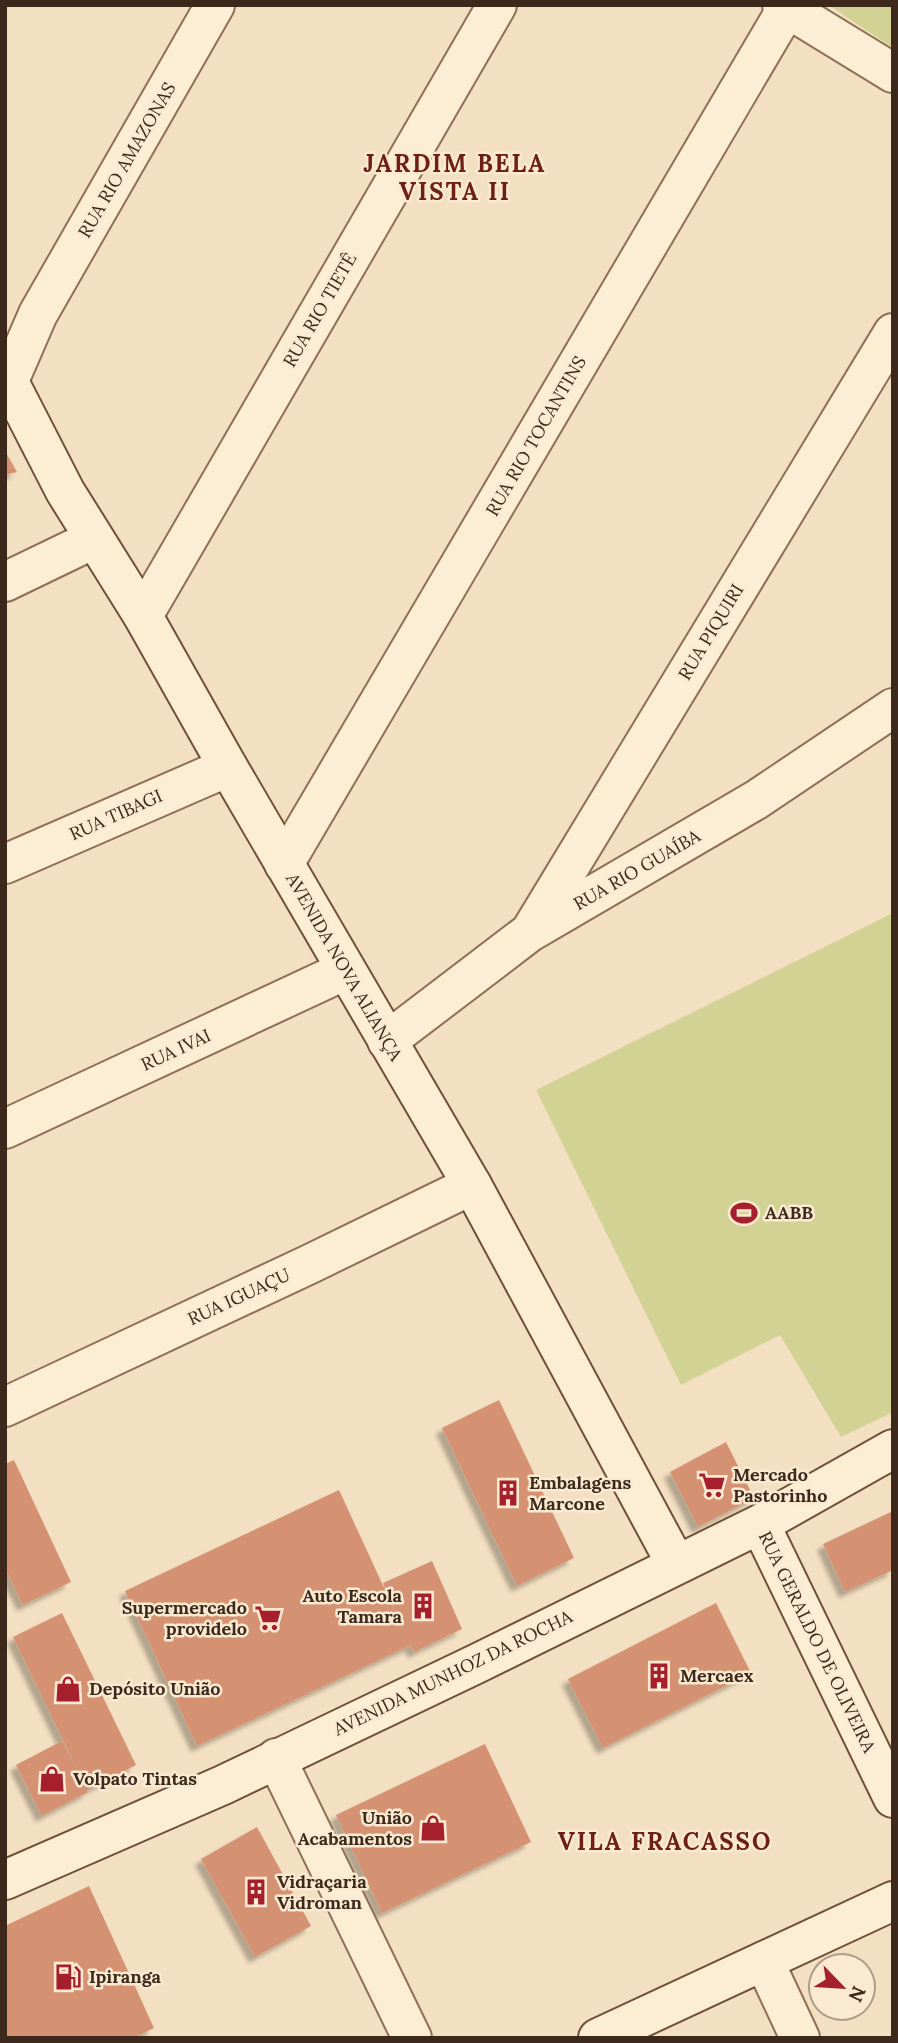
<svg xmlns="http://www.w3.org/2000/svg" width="898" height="2043" font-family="Lora,serif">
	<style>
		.green { fill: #d1d293 }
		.building { fill: #d59272; filter: url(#shadow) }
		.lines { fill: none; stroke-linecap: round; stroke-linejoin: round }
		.street-casing { stroke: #8f6f56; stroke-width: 42 }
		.secondary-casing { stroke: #705039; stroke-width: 42 }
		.street { stroke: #fcedd5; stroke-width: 38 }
		.secondary { stroke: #fcedd5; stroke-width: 38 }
		.labels { text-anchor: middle; stroke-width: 5; stroke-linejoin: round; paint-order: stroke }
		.street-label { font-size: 18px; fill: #3d291c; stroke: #f9ead1 }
		.poi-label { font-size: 18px; font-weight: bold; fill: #3d291c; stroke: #f9ead1; text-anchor: start }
		.district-label { font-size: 24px; font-weight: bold; letter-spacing: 2px; fill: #6e2016; stroke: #f9ead1 }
	</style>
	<defs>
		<filter id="shadow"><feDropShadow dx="-6" dy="6" stdDeviation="2" flood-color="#0004"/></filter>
	</defs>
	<rect width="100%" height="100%" fill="#f3dfc1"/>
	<path class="green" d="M830,5h63v43l-63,-42z
		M893,913v499l-52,25 -61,-102 -99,50 -145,-295z"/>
	<path class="building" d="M5,451l12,21 -12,3z
		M499,1400l75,158 -57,28 -75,-158z
		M726,1442l28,56 -56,29 -28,-55z
		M14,1460l57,122 -48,23 -18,-37v-104z
		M339,1490l65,141 -21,-48 49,-22 30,68 -48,23 -3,-7 -214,101 -72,-155z
		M893,1511v59l-48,22 -22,-48z
		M716,1603l35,70 -148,75 -35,-69z
		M62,1613l74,152 -49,25 1,2 -46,24 -26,-51 46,-24 14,26 -63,-130z
		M485,1744l46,98 -149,71 -46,-98z
		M257,1827l54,99 -56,31 -54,-98z
		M89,1886l65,142 -21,10h-128v-112z"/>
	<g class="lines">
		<g class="street-casing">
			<path id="street" d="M782,5l111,68
				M9,381l29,-67 177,-309
				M5,582l89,-43
				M143,616l354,-611
				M5,864l223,-97
				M284,864l503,-856
				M530,932l363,-599
				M387,1041l143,-109 226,-132 137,-92
				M5,1129l341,-159
				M5,1407l305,-143 162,-79
				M276,1758l136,280
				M764,1961l36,77"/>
		</g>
		<g class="secondary-casing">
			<path id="secondary" d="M5,374l60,117 78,125 85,151 244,418 204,379
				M760,1524l133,274
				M5,1880l218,-95 253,-121 284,-140 133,-75
				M598,2038l295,-137"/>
		</g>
		<use href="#street" class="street"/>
		<use href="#secondary" class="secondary"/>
	</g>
	<defs>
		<g id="stadium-bare" transform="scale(2.1)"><path d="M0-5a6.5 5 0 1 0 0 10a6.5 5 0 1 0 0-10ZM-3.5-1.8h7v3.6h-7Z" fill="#a51f2c" stroke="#f9ead1" stroke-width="2.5" paint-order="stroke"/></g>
		<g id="supermarket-bare" transform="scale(2.1)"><path d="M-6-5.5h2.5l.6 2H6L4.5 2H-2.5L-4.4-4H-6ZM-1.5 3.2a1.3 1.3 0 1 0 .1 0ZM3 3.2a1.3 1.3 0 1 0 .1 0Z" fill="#a51f2c" stroke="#f9ead1" stroke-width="2.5" paint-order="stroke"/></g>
		<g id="building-bare" transform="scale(2.1)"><path d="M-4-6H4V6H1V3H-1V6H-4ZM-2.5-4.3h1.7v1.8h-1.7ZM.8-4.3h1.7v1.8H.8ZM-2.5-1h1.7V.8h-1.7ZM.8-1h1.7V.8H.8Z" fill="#a51f2c" stroke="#f9ead1" stroke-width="2.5" paint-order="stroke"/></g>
		<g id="shop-bare" transform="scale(2.1)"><path d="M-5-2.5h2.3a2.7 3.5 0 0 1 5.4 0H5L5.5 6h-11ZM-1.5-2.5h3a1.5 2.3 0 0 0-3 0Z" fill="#a51f2c" stroke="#f9ead1" stroke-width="2.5" paint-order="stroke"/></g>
		<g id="fuel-bare" transform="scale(2.1)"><path d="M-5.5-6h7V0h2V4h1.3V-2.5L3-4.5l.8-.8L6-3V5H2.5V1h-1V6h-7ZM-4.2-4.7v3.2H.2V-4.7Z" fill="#a51f2c" stroke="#f9ead1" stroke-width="2.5" paint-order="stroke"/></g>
	</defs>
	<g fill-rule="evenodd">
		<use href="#stadium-bare" x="744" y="1213"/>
		<use href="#supermarket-bare" x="712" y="1485"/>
		<use href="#building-bare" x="508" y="1493"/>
		<use href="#building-bare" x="423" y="1606"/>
		<use href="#supermarket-bare" x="268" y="1618"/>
		<use href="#building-bare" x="659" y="1676"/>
		<use href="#shop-bare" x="68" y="1689"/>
		<use href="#shop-bare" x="52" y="1779"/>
		<use href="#shop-bare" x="433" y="1828"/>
		<use href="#building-bare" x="256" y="1892"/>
		<use href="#fuel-bare" x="68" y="1977"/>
	</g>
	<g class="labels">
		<g class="street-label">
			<text transform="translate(127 160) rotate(-60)" y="6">RUA RIO AMAZONAS</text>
			<text transform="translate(320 310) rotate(-60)" y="6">RUA RIO TIETÊ</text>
			<text transform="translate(536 436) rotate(-60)" y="6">RUA RIO TOCANTINS</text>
			<text transform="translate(711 632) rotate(-59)" y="6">RUA PIQUIRI</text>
			<text transform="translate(116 815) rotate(-24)" y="6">RUA TIBAGI</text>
			<text transform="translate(637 870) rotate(-30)" y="6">RUA RIO GUAÍBA</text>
			<text transform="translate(344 967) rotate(60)" y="6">AVENIDA NOVA ALIANÇA</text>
			<text transform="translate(176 1050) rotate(-25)" y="6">RUA IVAI</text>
			<text transform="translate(239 1297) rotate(-25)" y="6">RUA IGUAÇU</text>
			<text transform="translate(817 1642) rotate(64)" y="6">RUA GERALDO DE OLIVEIRA</text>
			<text transform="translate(453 1673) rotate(-26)" y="6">AVENIDA MUNHOZ DA ROCHA</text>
		</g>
		<g class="poi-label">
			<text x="765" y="1219">AABB</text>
			<text x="733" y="1481">Mercado<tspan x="733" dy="21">Pastorinho</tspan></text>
			<text x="529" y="1489">Embalagens<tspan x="529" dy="21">Marcone</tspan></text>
			<text x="402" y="1602" text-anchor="end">Auto Escola<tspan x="402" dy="21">Tamara</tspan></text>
			<text x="247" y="1614" text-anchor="end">Supermercado<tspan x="247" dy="21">providelo</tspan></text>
			<text x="680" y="1682">Mercaex</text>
			<text x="89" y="1695">Depósito União</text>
			<text x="73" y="1785">Volpato Tintas</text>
			<text x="412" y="1824" text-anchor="end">União<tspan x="412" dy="21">Acabamentos</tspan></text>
			<text x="277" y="1888">Vidraçaria<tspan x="277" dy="21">Vidroman</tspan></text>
			<text x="89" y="1983">Ipiranga</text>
		</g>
		<g class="district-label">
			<text x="455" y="172">JARDIM BELA<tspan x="455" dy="28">VISTA II</tspan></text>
			<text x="665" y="1850">VILA FRACASSO</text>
		</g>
	</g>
	<rect width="898" height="2043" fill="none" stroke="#3d291c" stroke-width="14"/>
	<g transform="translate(842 1987) rotate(115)"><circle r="33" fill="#f9ead1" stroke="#ae9d89" stroke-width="2"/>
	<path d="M0-5L12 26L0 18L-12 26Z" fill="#a51f2c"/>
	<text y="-10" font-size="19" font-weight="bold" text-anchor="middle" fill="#3d291c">N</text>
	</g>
</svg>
